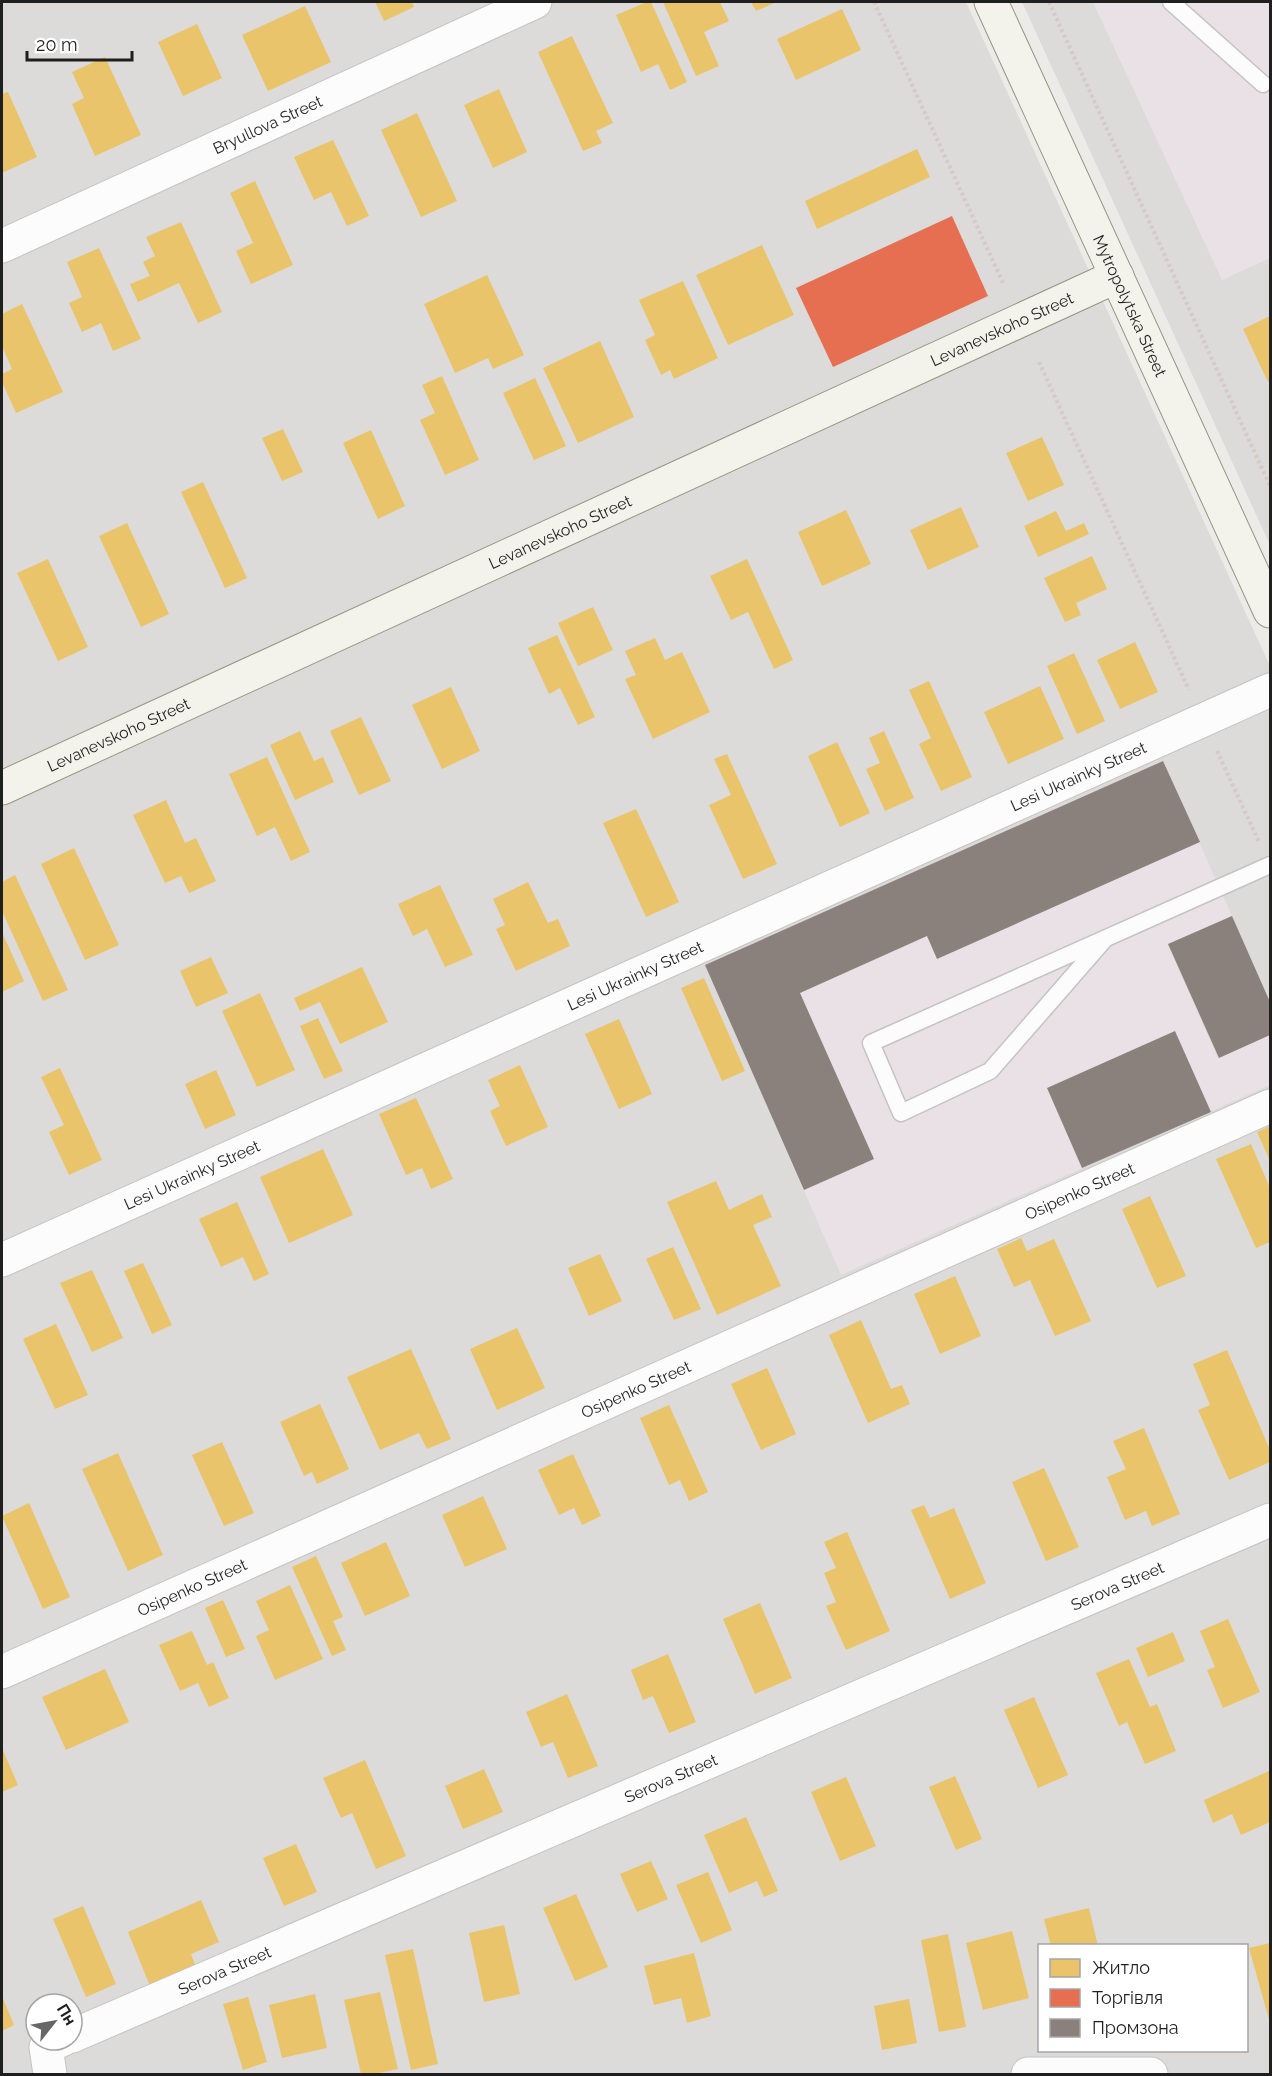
<svg xmlns="http://www.w3.org/2000/svg" width="1272" height="2076" font-family="Raleway,sans-serif">
	<style>
		.residential { fill: #dcdbd9; fill-rule: evenodd }
		.industrial { fill: #eae1e6 }
		.homes { fill: #e9c46a }
		.shops { fill: #e76f51 }
		.industry { fill: #8a817c }
		.lines { fill: none; stroke-linecap: round; stroke-linejoin: round }
		.lane-casing { stroke: #c4c3c2; stroke-width: 19 }
		.street-casing { stroke: #c4c3c2; stroke-width: 35 }
		.secondary-casing { stroke: #959681; stroke-width: 35 }
		.path { stroke: #d6c9c7; stroke-width: 4; stroke-dasharray: 3 3; stroke-linecap: butt }
		.lane { stroke: #fcfcfc; stroke-width: 16 }
		.street { stroke: #fcfcfc; stroke-width: 33 }
		.secondary { stroke: #f3f3eb; stroke-width: 33 }
		.labels { text-anchor: middle; stroke-width: 6; stroke-linejoin: round; paint-order: stroke }
		.street-label { font-size: 16px; fill: #1f1f1f; stroke: #fff }
	</style>
	<rect width="100%" height="100%" fill="#edebe8"/>
	<path class="residential" d="M2,2h964l304,664v1408h-1268zM1040,1946h206v104h-206zM36,2004h36v36h-36z
		M1022,2h248v543z"/>
	<path class="industrial" d="M1093,2h177v256l-48,22z
		M1163,761l69,155 -64,29 50,113 52,-23v50l-429,190 -136,-310z"/>
	<path class="homes" d="M375,2h37l2,5 -30,14z
		M647,2h4l36,80 -17,8 -12,-26 -17,8 -25,-57z
		M663,2h57l9,19 -25,11 15,34 -23,10z
		M751,2h26l-21,9z
		M305,6l26,56 -63,29 -26,-56z
		M842,9l19,41 -65,30 -19,-41z
		M197,24l25,54 -39,18 -25,-54z
		M572,36l41,87 -17,8 6,12 -19,8 -45,-99z
		M105,57l36,78 -46,21 -23,-52 12,-6 -12,-26z
		M499,89l28,63 -34,16 -29,-63z
		M8,92l29,65 -35,16v-79z
		M417,113l40,88 -36,16 -40,-87z
		M333,140l36,76 -22,10 -16,-34 -17,8 -20,-43z
		M917,149l13,28 -113,52 -12,-28z
		M255,181l38,84 -42,19 -15,-33 17,-8 -23,-50z
		M181,222l41,90 -24,11 -19,-40 -41,19 -8,-18 20,-8 -7,-14 12,-6 -9,-19z
		M762,245l32,70 -66,30 -32,-70z
		M99,248l42,91 -28,12 -12,-28 -19,9 -13,-29 13,-6 -15,-35z
		M487,275l37,80 -31,14 -5,-11 -33,15 -31,-69z
		M683,281l35,77 -44,21 -4,-9 -9,5 -16,-35 10,-5 -16,-35z
		M22,304l41,88 -47,21 -14,-31v-8l10,-5 -10,-23v-32z
		M1270,316v64l-2,2 -25,-53z
		M600,341l34,76 -56,26 -35,-75z
		M442,376l37,84 -34,15 -25,-55 15,-7 -13,-28z
		M535,378l31,68 -32,14 -31,-67z
		M283,429l20,43 -21,9 -20,-43z
		M371,430l34,76 -27,13 -35,-76z
		M1042,437l22,48 -36,16 -22,-48z
		M203,482l44,96 -22,10 -44,-96z
		M961,507l18,40 -51,23 -18,-40z
		M846,510l25,54 -49,22 -24,-54z
		M1056,511l10,20 18,-8 5,11 -51,23 -14,-31z
		M127,523l42,91 -28,13 -42,-91z
		M1092,556l15,33 -31,14 5,12 -16,7 -21,-44z
		M48,559l40,88 -30,14 -41,-88z
		M747,559l46,101 -19,9 -26,-57 -17,8 -21,-44z
		M593,607l20,43 -35,16 -20,-43z
		M557,635l38,82 -17,8 -18,-37 -11,6 -21,-46z
		M655,638l10,22 17,-8 28,60 -57,27 -28,-60 11,-4 -11,-24z
		M1135,642l23,50 -38,17 -23,-49z
		M1074,653l31,68 -28,13 -30,-68z
		M929,681l43,96 -31,14 -22,-47 12,-6 -22,-48z
		M1040,686l24,53 -56,25 -24,-52z
		M451,687l29,64 -38,18 -30,-64z
		M361,717l30,64 -32,14 -29,-64z
		M300,731l14,30 9,-4 11,25 -39,18 -25,-55z
		M884,731l30,67 -29,13 -19,-42 14,-6 -11,-25z
		M837,742l33,71 -30,14 -32,-71z
		M727,754l50,110 -34,15 -34,-74 22,-10 -17,-36z
		M267,757l43,95 -19,9 -16,-34 -18,9 -28,-62z
		M166,800l19,43 11,-5 20,43 -27,12 -8,-17 -16,7 -32,-68z
		M636,809l43,93 -33,15 -43,-94z
		M74,848l45,97 -34,15 -44,-96z
		M15,875l53,115 -25,11 -41,-90v-29z
		M528,882l20,41 10,-4 12,27 -54,25 -20,-42 9,-4 -12,-26z
		M440,885l33,70 -28,12 -18,-38 -14,7 -15,-32z
		M2,932l22,49 -22,11z
		M211,957l17,36 -32,14 -16,-36z
		M362,967l26,55 -48,22 -20,-42 -20,9 -6,-13z
		M704,978l41,93 -23,10 -41,-93z
		M260,993l35,77 -38,17 -35,-76z
		M318,1018l25,53 -19,8 -24,-53z
		M619,1019l33,75 -33,15 -34,-75z
		M520,1065l28,62 -42,19 -16,-35 10,-5 -12,-26z
		M60,1068l42,92 -33,15 -20,-43 15,-7 -23,-48z
		M216,1070l20,45 -31,14 -20,-45z
		M416,1098l37,81 -22,10 -9,-21 -16,7 -27,-61z
		M1270,1126v35l-13,-29z
		M1251,1144l19,44v54l-14,6 -40,-89z
		M323,1149l30,66 -64,28 -29,-66z
		M716,1181l13,29 33,-16 10,23 -19,8 28,61 -64,29 -50,-113z
		M1150,1196l36,80 -29,12 -35,-79z
		M237,1202l32,72 -15,7 -11,-24 -22,10 -22,-48z
		M1021,1238l6,13 27,-12 37,82 -36,15 -25,-56 -16,7 -17,-38z
		M673,1247l28,62 -27,11 -28,-61z
		M600,1254l22,47 -33,15 -21,-48z
		M143,1263l29,62 -20,9 -28,-63z
		M92,1270l31,68 -31,14 -32,-69z
		M955,1276l26,60 -41,18 -26,-60z
		M861,1320l30,69 11,-4 8,19 -42,19 -39,-88z
		M56,1324l32,71 -33,14 -32,-70z
		M517,1328l28,60 -48,22 -27,-61z
		M411,1349l40,90 -24,10 -8,-16 -39,17 -33,-73z
		M1227,1350l43,100v12l-41,18 -31,-70 12,-5 -17,-41z
		M767,1368l29,66 -35,16 -30,-66z
		M320,1404l29,65 -32,15 -5,-12 -8,4 -24,-54z
		M669,1405l39,87 -19,9 -9,-21 -11,5 -29,-67z
		M1144,1428l36,86 -28,12 -6,-15 -21,9 -18,-43 19,-8 -13,-28z
		M222,1442l32,71 -30,13 -32,-71z
		M118,1453l45,102 -35,16 -46,-102z
		M573,1454l28,62 -19,9 -8,-17 -15,7 -21,-45z
		M1044,1468l35,79 -33,14 -34,-79z
		M483,1496l24,53 -42,18 -23,-52z
		M29,1503l41,94 -27,12 -41,-93z
		M924,1505l6,13 24,-10 32,75 -36,16 -39,-89z
		M847,1532l43,99 -44,19 -20,-44 10,-4 -12,-29 12,-5 -12,-26z
		M386,1542l24,54 -45,20 -24,-53z
		M316,1556l27,61 -10,4 13,29 -14,6 -40,-89z
		M290,1585l33,74 -48,21 -19,-44 13,-6 -13,-29z
		M223,1600l22,49 -19,8 -21,-49z
		M760,1603l32,75 -37,16 -32,-75z
		M1228,1619l32,73 -37,16 -16,-38 8,-3 -15,-36z
		M192,1631l15,34 6,-3 16,36 -20,9 -11,-24 -18,8 -21,-46z
		M1173,1632l12,29 -37,16 -12,-29z
		M668,1654l28,68 -27,11 -16,-37 -10,4 -12,-30z
		M1129,1659l21,48 7,-3 19,47 -31,13 -18,-42 -8,4 -23,-53z
		M105,1669l24,53 -63,28 -24,-53z
		M567,1694l31,72 -30,12 -15,-36 -12,5 -15,-35z
		M1034,1697l34,78 -30,13 -34,-78z
		M2,1748l16,37 -16,7z
		M365,1760l41,96 -30,13 -24,-56 -11,5 -18,-40z
		M484,1769l19,43 -40,17 -18,-43z
		M1269,1771l1,51 -29,13 -9,-21 -19,9 -9,-23z
		M955,1776l27,63 -26,11 -27,-63z
		M846,1777l30,69 -36,15 -29,-69z
		M746,1817l32,74 -14,6 -7,-16 -28,12 -25,-58z
		M296,1844l21,48 -33,14 -21,-48z
		M651,1861l17,38 -31,13 -17,-38z
		M708,1872l24,58 -31,13 -25,-58z
		M576,1894l32,73 -33,14 -32,-73z
		M201,1900l18,42 -28,12 5,13 -46,19 -22,-54z
		M83,1906l33,78 -30,13 -33,-78z
		M1089,1908l9,38h-47l-7,-27z
		M504,1925l16,69 -36,8 -15,-69z
		M1012,1931l17,67 -46,12 -17,-67z
		M948,1934l18,93 -27,5 -18,-92z
		M1270,1943v80l-21,-75z
		M413,1949l25,115 -27,6 -26,-115z
		M694,1953l17,63 -24,7 -6,-25 -27,7 -10,-39z
		M380,1992l18,77 -24,5h-13l-17,-74z
		M315,1994l12,54 -45,10 -13,-53z
		M2,1996l12,29 -12,6z
		M248,1997l19,65 -24,8 -20,-66z
		M909,1999l8,44 -35,7 -8,-44z"/>
	<path class="shops" d="M952,216l36,80 -155,71 -37,-79z"/>
	<path class="industry" d="M1163,761l37,81 -263,117 -10,-23 -127,57 74,166 -70,31 -99,-225z
		M1232,916l38,86v33l-51,23 -51,-114z
		M1175,1031l36,81 -129,56 -35,-80z"/>
	<g class="lines">
		<g class="lane-casing">
			<path id="lane" d="M1171,2l92,82
				M1105,939l-115,132 -89,42 -30,-70 399,-178"/>
		</g>
		<g class="street-casing">
			<g id="street">
				<path id="s1" d="M2,246l533,-244"/>
				<path id="s2" d="M2,1260l1268,-570"/>
				<path id="s3" d="M2,1672l1268,-566"/>
				<path id="s4" d="M72,2036l1198,-516"/>
				<path d="M50,2074l-4,-27 16,-7"/>
				<path d="M1028,2074h123"/>
			</g>
		</g>
		<g class="secondary-casing">
			<g id="secondary">
				<path id="s5" d="M991,2l279,609"/>
				<path id="s6" d="M2,788l1115,-512"/>
			</g>
		</g>
		<path class="path" d="M874,2l130,283
			M1049,2l221,484
			M1039,362l150,328
			M1217,751l42,91"/>
		<use href="#lane" class="lane"/>
		<use href="#street" class="street"/>
		<use href="#secondary" class="secondary"/>
	</g>
	<g class="labels">
		<g class="street-label">
			<text dy="6" stroke="none"><textPath href="#s1" startOffset="292">Bryullova Street</textPath></text>
			<text dy="6" stroke="none"><textPath href="#s5" startOffset="334">Mytropolytska Street</textPath></text>
			<text dy="6" stroke="none"><textPath href="#s6" startOffset="1100">Levanevskoho Street</textPath></text>
			<text dy="6" stroke="none"><textPath href="#s6" startOffset="614">Levanevskoho Street</textPath></text>
			<text dy="6" stroke="none"><textPath href="#s6" startOffset="128">Levanevskoho Street</textPath></text>
			<text dy="6" stroke="none"><textPath href="#s2" startOffset="1180">Lesi Ukrainky Street</textPath></text>
			<text dy="6" stroke="none"><textPath href="#s2" startOffset="694">Lesi Ukrainky Street</textPath></text>
			<text dy="6" stroke="none"><textPath href="#s2" startOffset="208">Lesi Ukrainky Street</textPath></text>
			<text dy="6" stroke="none"><textPath href="#s3" startOffset="1180">Osipenko Street</textPath></text>
			<text dy="6" stroke="none"><textPath href="#s3" startOffset="694">Osipenko Street</textPath></text>
			<text dy="6" stroke="none"><textPath href="#s4" startOffset="1138">Serova Street</textPath></text>
			<text dy="6" stroke="none"><textPath href="#s3" startOffset="208">Osipenko Street</textPath></text>
			<text dy="6" stroke="none"><textPath href="#s4" startOffset="652">Serova Street</textPath></text>
			<text dy="6" stroke="none"><textPath href="#s4" startOffset="166">Serova Street</textPath></text>
		</g>
	</g>
	<rect width="1272" height="2076" fill="none" stroke="#1f1f1f" stroke-width="6"/>
	<rect x="1038" y="1944" width="210" height="108" fill="#ffffff" stroke="#a5a5a5" stroke-width="1.5"/>
	<rect x="1050" y="1959" width="30" height="18" fill="#e9c46a" stroke="#a5a5a5" stroke-width="1.5"/>
	<text x="1092" y="1974" font-size="18" fill="#1f1f1f">Житло</text>
	<rect x="1050" y="1989" width="30" height="18" fill="#e76f51" stroke="#a5a5a5" stroke-width="1.5"/>
	<text x="1092" y="2004" font-size="18" fill="#1f1f1f">Торгівля</text>
	<rect x="1050" y="2019" width="30" height="18" fill="#8a817c" stroke="#a5a5a5" stroke-width="1.5"/>
	<text x="1092" y="2034" font-size="18" fill="#1f1f1f">Промзона</text>
	<g transform="translate(54 2022) rotate(59)"><circle r="28" fill="#ffffff" stroke="#a5a5a5" stroke-width="1.5"/>
	<path d="M0-4.5L10 22L0 15L-10 22Z" fill="#676665"/>
	<text y="-9" font-size="16" font-weight="bold" text-anchor="middle" fill="#1f1f1f">Пн</text>
	</g>
	<path d="M27 51v9h105v-9" fill="none" stroke="#1f1f1f" stroke-width="3"/>
	<text x="36" y="51" font-size="18" fill="#1f1f1f" stroke="#ffffff" stroke-width="4.5" paint-order="stroke">20 m</text>
</svg>
